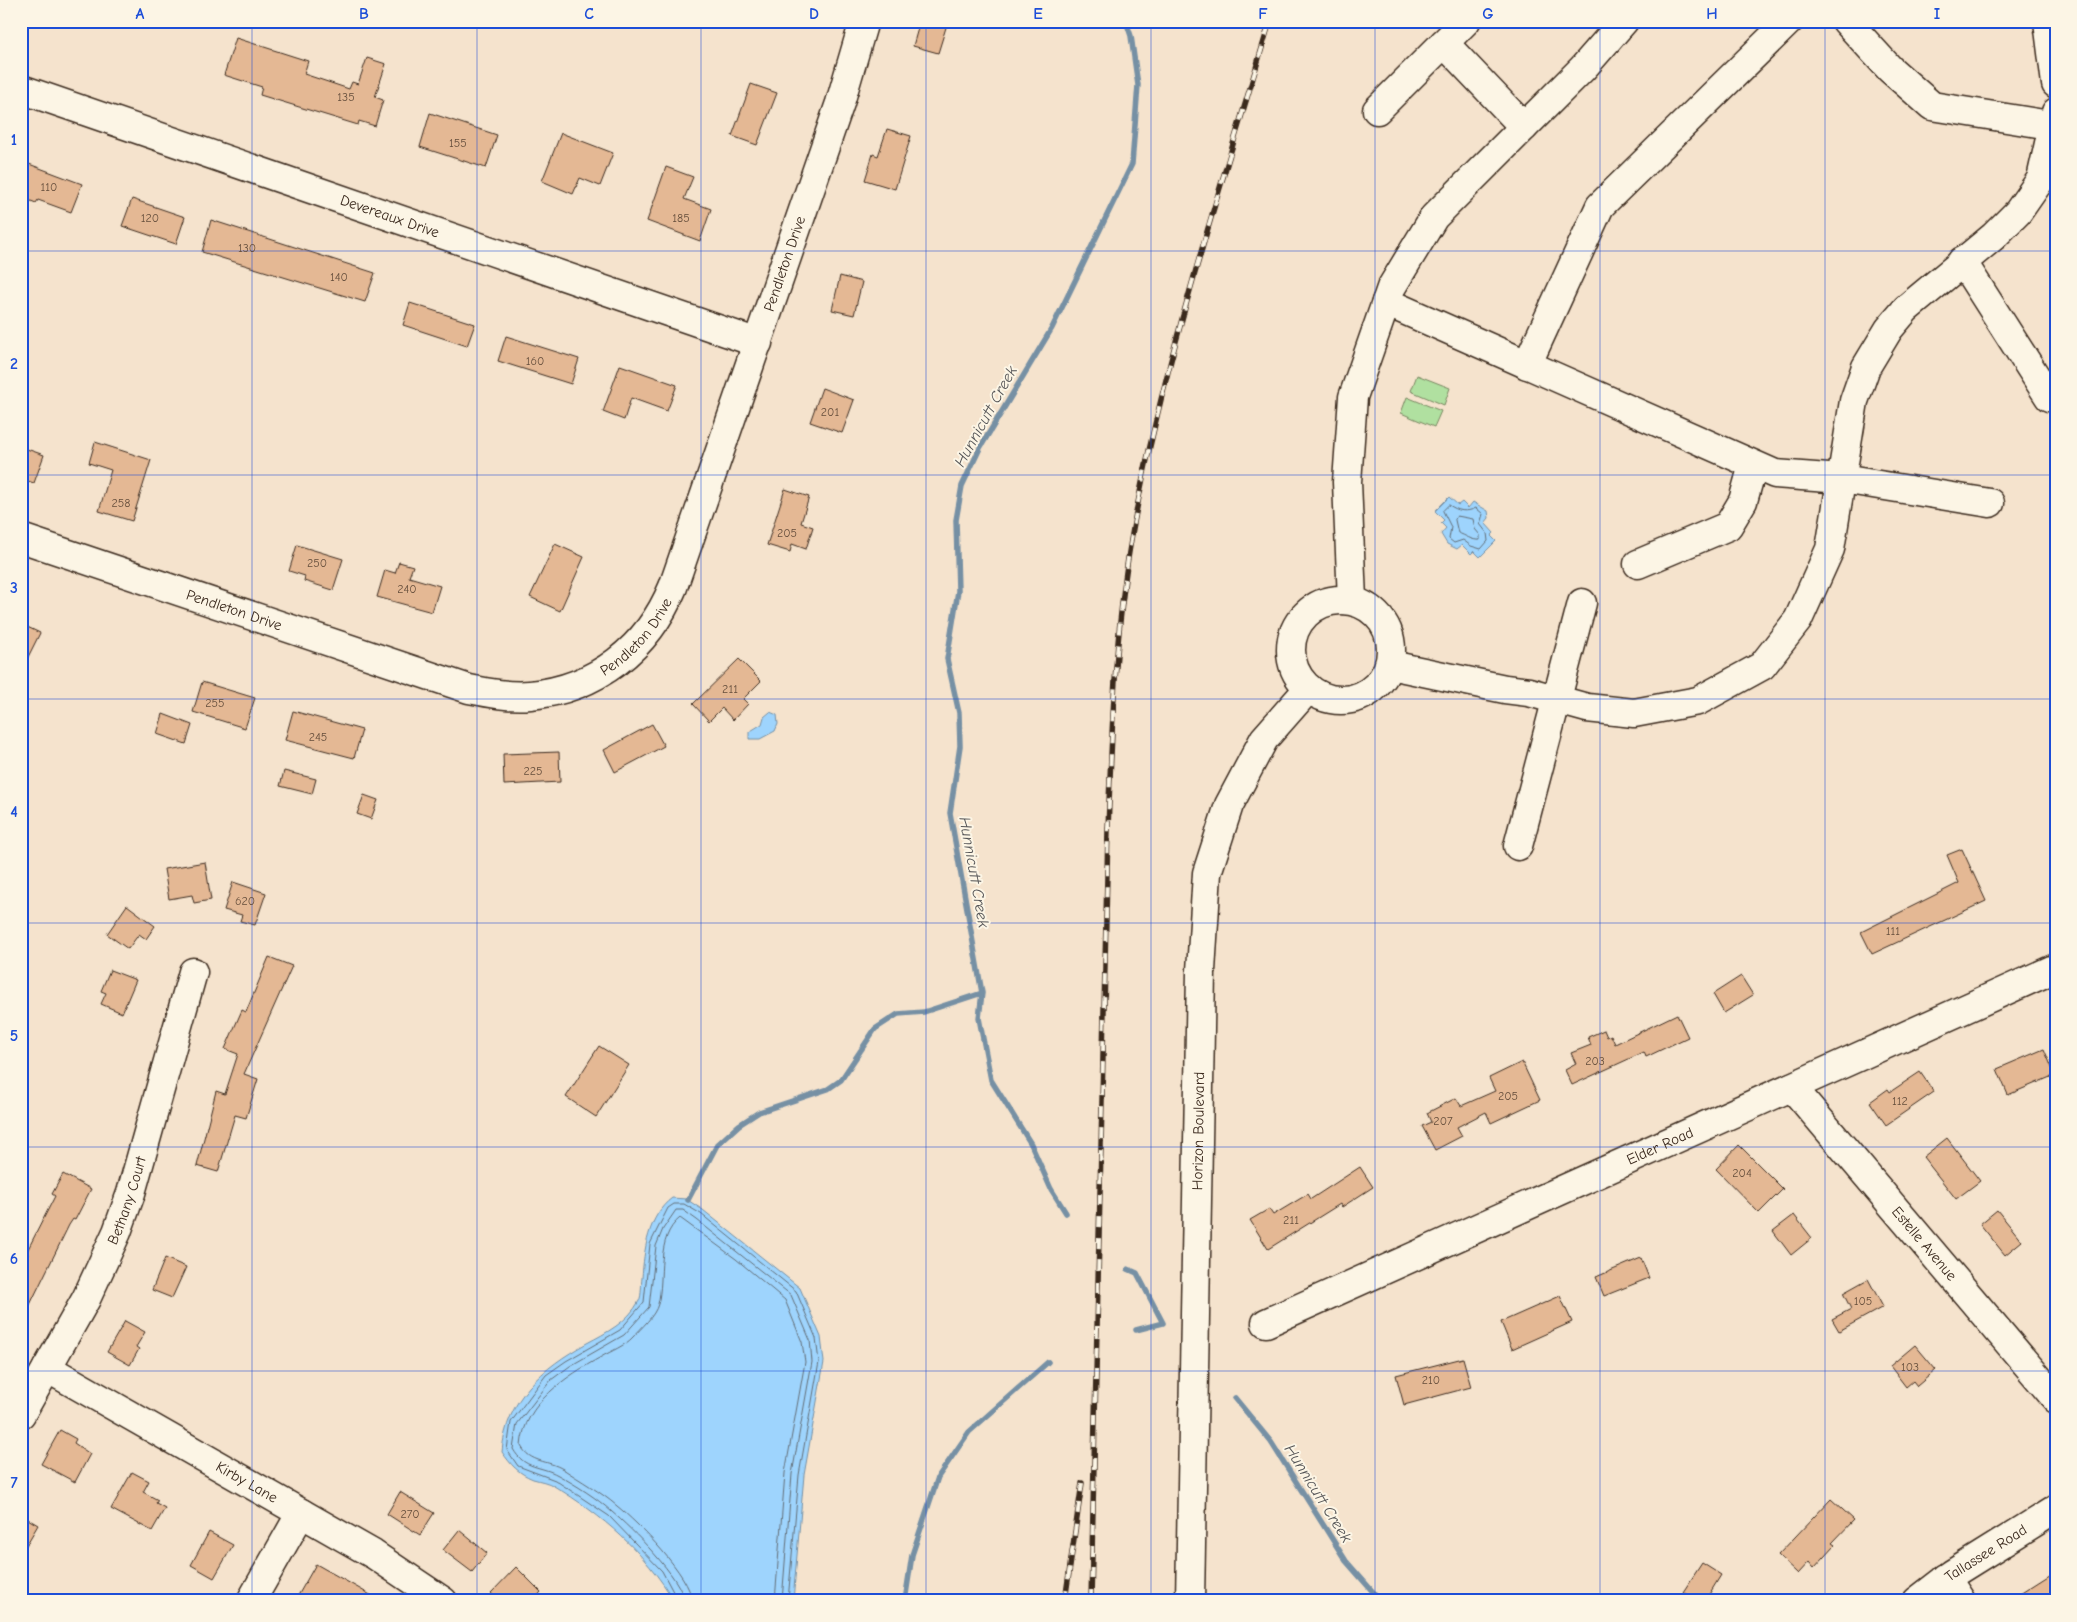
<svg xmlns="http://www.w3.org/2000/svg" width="2077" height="1622" font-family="'Comic Neue',sans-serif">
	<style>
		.green { fill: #b0e0a0; stroke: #76855f }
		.water { fill: #9ed4fd; stroke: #7690a4 }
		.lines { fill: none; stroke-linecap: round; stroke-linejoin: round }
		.shore { stroke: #636e77; stroke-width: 1 }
		.stream { stroke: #7690a4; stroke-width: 5.5 }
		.building { fill: #e4b894; stroke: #3b2a1e }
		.minor-casing { stroke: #3b2a1e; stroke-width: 31 }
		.major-casing { stroke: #3b2a1e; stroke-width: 31 }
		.minor { stroke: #fcf5e5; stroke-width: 28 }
		.major { stroke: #fcf5e5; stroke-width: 28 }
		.rail-casing { stroke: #3b2a1e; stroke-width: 5.5 }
		.rail { stroke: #fcf5e5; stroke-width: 4; stroke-dasharray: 11; stroke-linecap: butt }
		.grid { fill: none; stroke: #1d4ed8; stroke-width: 1; stroke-opacity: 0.55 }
		.labels { text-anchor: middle; stroke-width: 4; stroke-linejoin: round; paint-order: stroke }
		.number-label { font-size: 12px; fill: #654e3c }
		.street-label { font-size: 15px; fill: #3b2a1e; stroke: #fcf5e5 }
		.water-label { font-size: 16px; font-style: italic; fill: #545456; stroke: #fcf5e5 }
		.neatline { fill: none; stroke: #1d4ed8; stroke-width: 2 }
		.grid-label { font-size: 16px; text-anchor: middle; font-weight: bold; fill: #1d4ed8 }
	</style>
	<rect width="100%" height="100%" fill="#f5e3cd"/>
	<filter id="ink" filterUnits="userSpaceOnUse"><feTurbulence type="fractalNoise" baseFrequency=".02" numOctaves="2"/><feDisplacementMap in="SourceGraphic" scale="10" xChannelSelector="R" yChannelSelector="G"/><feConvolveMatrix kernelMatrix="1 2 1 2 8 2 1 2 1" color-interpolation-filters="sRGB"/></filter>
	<g filter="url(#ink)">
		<path class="green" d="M1417,375l33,13 -6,17 -33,-14z
			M1407,397l34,14 -7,16 -33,-14z"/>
		<path class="water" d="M1449,497l9,8 4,-3 6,6 5,-6 15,9 1,7 -4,5 9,10 -3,3 5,5 -16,16 -6,-6 -3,3 -9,-9 -5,4 -10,-5 -6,-10 5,-6 -5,-5 3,-3 -9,-9z
			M770,712l7,3 1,9 -3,7 -15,8h-11v-7l13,-8 2,-7z
			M672,1198l14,1 17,11 97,78 21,49 3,25 -20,113 -11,126h-119c-29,-49 -72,-86 -120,-115 -6,-4 -14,-5 -21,-7 -15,-6 -22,-14 -31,-27 4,-53 40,-84 85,-109 19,-10 41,-21 52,-42 3,-6 2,-17 3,-23 2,-28 6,-62 30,-80z"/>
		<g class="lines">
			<path class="shore" d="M1449,505c9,6 17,8 27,3l7,6 -3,10 7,9 1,8 -7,8 -10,-3 -8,-6 -9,3 -5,-4 2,-12 -8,-16z
				M1457,516l16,3 2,10 5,6v5c-8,1 -15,-5 -22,-7l-3,-13z
				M678,1601l-16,-30 -53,-55 -54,-36 -37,-14 -11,-16 4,-28 35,-47 20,-14 54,-31 24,-28 6,-58 18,-36 6,-4h10l17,10 95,77 20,47 3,24 -20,113 -11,126
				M684,1601c-1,-22 -54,-74 -72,-89 -15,-14 -36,-27 -54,-37 -18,-10 -33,-5 -45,-26l4,-25 34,-44 19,-14 54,-31 25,-28 7,-61 7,-17 13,-19h7l14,10 94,75 19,45 2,22 -20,112 -10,127
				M692,1601c-1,-25 -55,-79 -75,-95 -16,-14 -36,-25 -54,-37 -15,-9 -33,-6 -42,-23 3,-43 46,-70 80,-89 10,-6 24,-11 32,-20 8,-9 22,-21 25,-33 7,-27 -3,-66 22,-86l56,41 49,41 17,42 3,20 -20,111 -10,128"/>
			<path class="stream" d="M688,1200l29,-55 22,-20 20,-13 69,-23 13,-9 34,-51 23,-15 26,-2 58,-19
				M1066,1213l-15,-24 -20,-45 -40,-64 -12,-62 3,-25 -32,-180 10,-67 -1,-33 -12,-54 11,-68 -2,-71 6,-34 18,-38 72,-120 80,-164 6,-79 -7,-49 -5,-15
				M1128,1269l9,4 26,50 -27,7
				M1235,1398l36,44 75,119 35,40
				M905,1601l7,-46 26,-78 31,-45 79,-70"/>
		</g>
		<path class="building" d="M920,21h28l-10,32 -25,-7z
			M236,38l72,23 -4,13 45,15 3,-7 6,2 9,-26 19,6 -11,33 8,3 -8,26 -16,-5 -1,4 -98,-30 2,-8 -38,-12z
			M751,84l26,9 -20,52 -25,-9z
			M430,113l67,22 -11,33 -66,-21z
			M887,129l24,7 -16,53 -30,-9 8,-26 5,2z
			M561,133l52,20 -13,33 -20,-8 -7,16 -31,-13z
			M21,161l61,23 -11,28 -33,-12 -2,3 -15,-6z
			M666,167l27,10 -9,22 27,10 -11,32 -53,-20z
			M132,199l53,18 -9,27 -54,-18z
			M211,220l164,53 -10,29 -163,-50z
			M840,276l22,6 -8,33 -22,-5z
			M410,303l65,21 -8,22 -64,-21z
			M506,336l73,23 -8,25 -73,-23z
			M620,365l57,20 -10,26 -36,-13 -7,22 -21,-8z
			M822,388l32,12 -12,33 -32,-11z
			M95,442l56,18 -19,61 -33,-10 12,-41 -22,-7z
			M21,447l23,8 -10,28 -13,-4z
			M785,489l24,8 -8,26 12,4 -7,22 -14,-5 -2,8 -23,-7z
			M555,544l29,13 -24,54 -30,-14z
			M297,545l46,14 -10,31 -29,-9 1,-5 -16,-5z
			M399,562l14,4 -4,11 31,9 -8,26 -55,-15 8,-27 10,3z
			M21,624l19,9 -19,38z
			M739,659l22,22 -18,18 5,5 -15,16 -11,-12 -13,13 -16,-17z
			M202,682l53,16 -10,30 -52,-16z
			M293,711l69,19 -8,28 -69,-18z
			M163,714l29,11 -6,19 -29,-10z
			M652,724l12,22 -49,26 -11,-22z
			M559,752l1,30 -56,3 -1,-31z
			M284,771l32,8 -4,15 -32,-8z
			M364,795l14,5 -7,19 -14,-5z
			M1962,849l24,52 -114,53 -11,-22 98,-49 -12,-28z
			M205,862l6,38 -17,3 -2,-8 -23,4 -5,-30z
			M233,882l33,11 -11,32 -15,-4 2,-6 -18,-5z
			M127,905l28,21 -9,13 -7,-5 -11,15 -21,-15z
			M269,957l23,9 -48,108 14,5 -12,39 -11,-3 -17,57 -21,-6 19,-75 9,3 13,-40 -13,-5 17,-39 4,2z
			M110,970l26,10 -14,33 -21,-9 5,-11 -5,-2z
			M1741,976l12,19 -29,18 -11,-19z
			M1677,1014l11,23 -42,20 -2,-5 -72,33 -7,-15 11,-6 -5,-11 20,-8 -3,-8 16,-7 3,7 4,-2 4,9z
			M599,1046l30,19 -33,52 -30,-20z
			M2044,1049l11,26 -47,20 -11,-26z
			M1522,1062l18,38 -49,23 -5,-11 -29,15 5,9 -27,14 -13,-24 9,-4 -4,-9 29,-15 5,8 34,-15 -6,-13z
			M1920,1072l14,20 -48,33 -16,-23 18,-13 2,3z
			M1947,1138l33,43 -24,18 -33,-42z
			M1739,1145l44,44 -24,24 -43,-44z
			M1360,1167l13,20 -31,20 -2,-3 -72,45 -18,-29 19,-11 4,6 35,-21 3,5z
			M63,1174l28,15 -16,31 -2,-1 -4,6 -48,98v-54l7,-15 -2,-1 29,-57 -3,-2z
			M1997,1210l25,31 -17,14 -25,-31z
			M1794,1215l18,23 -21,17 -18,-24z
			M165,1258l21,9 -14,31 -20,-8z
			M1641,1258l8,20 -45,18 -8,-19z
			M1868,1279l15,28 -44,24 -7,-12 19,-10 -8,-16z
			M1560,1296l12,26 -60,27 -11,-27z
			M125,1321l20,11 -9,15 3,2 -9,16 -23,-13z
			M1915,1345l21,25 -19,16 -4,-5 -7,6 -16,-21z
			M1463,1358l8,29 -67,18 -8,-30z
			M60,1430l16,9 -2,4 16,11 -15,28 -34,-18z
			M132,1472l17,9 -6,11 15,8 -2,3 9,5 -13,23 -41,-22z
			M400,1492l34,21 -14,22 -33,-21z
			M1831,1499l23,21 -22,23 3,2 -21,23 -5,-6 -11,12 -20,-19z
			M21,1515l17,10 -17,29z
			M459,1530l28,23 -15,19 -29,-22z
			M209,1532l24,13 -19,33 -23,-13z
			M1702,1563l19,12 -16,26h-8l-14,-9z
			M316,1564l65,37h-86z
			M516,1567l25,25 -8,9h-34l-8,-8z
			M2056,1571v26l-6,4h-41z"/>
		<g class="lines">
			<g class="minor-casing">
				<g id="minor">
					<path d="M1846,21l44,48 42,37 124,20"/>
					<path d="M2048,21l8,63"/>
					<path d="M1444,43l80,84"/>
					<path id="s1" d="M21,89l737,254"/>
					<path d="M1377,110l89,-89"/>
					<path d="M1962,261l87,136"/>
					<path d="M1386,302l389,172 67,5 148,24"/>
					<path d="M1527,365l73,-159 189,-185"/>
					<path id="s2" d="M21,538l448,151c20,4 41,8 61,6 66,-6 118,-47 143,-108l167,-484 24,-82"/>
					<path d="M1638,564l90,-38 15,-25 10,-36"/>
					<circle cx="1341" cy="650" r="50"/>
					<path d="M1352,600l-5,-118 6,-85 38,-109 43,-71 149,-149 41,-47"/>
					<path d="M1390,665l115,24 24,3 58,16 47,5 64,-12 64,-35 36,-46 32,-71 24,-148 12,-34 23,-38 17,-20 88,-73 24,-24 23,-33 15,-67"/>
					<path d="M1518,846l64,-243"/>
					<path id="s3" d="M1792,1087l264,312"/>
					<path id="s4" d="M1266,1323l790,-355"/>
					<path id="s5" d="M47,1368l326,186 70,47"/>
					<path id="s6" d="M21,1414l65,-115 31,-67 14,-39 62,-221"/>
					<path d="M1946,1578l15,23"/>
					<path d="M251,1601l50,-88"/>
					<path id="s7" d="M1190,1601l11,-630 6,-98 22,-68 35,-66 44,-50"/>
				</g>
			</g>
			<g class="major-casing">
				<g id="major">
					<path id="s8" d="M1917,1601l35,-27 104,-65"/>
				</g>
			</g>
			<use href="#minor" class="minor"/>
			<use href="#major" class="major"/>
			<g class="rail-casing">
				<path id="rail" d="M1065,1601l17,-118
					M1091,1601l17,-772c4,-102 7,-205 26,-306 32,-170 87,-336 136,-502"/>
			</g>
			<use href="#rail" class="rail"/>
		</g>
	</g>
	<path class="grid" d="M252,21v1580M477,21v1580M701,21v1580M926,21v1580M1151,21v1580M1375,21v1580M1600,21v1580M1825,21v1580M21,251h2035M21,475h2035M21,699h2035M21,923h2035M21,1147h2035M21,1371h2035"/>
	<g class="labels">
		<g class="number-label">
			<text x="346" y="101">135</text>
			<text x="458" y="147">155</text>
			<text x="49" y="191">110</text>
			<text x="150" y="222">120</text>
			<text x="681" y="222">185</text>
			<text x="247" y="252">130</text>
			<text x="339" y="281">140</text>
			<text x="535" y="365">160</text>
			<text x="830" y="416">201</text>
			<text x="121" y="507">258</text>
			<text x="787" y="537">205</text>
			<text x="317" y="567">250</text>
			<text x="407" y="593">240</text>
			<text x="730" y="693">211</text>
			<text x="215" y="707">255</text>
			<text x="318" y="741">245</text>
			<text x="533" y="775">225</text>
			<text x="245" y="905">620</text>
			<text x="1893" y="935">111</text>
			<text x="1595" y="1065">203</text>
			<text x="1508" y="1100">205</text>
			<text x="1900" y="1105">112</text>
			<text x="1443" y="1125">207</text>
			<text x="1742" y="1177">204</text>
			<text x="1291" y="1224">211</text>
			<text x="1863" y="1305">105</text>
			<text x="1910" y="1371">103</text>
			<text x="1431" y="1384">210</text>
			<text x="410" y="1518">270</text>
		</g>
		<g class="street-label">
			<text dy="5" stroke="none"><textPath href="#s1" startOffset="390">Devereaux Drive</textPath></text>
			<text dy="5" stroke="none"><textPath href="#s2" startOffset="1065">Pendleton Drive</textPath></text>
			<text dy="5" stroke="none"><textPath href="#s2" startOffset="225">Pendleton Drive</textPath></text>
			<text dy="5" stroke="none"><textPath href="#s2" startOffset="660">Pendleton Drive</textPath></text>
			<text dy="5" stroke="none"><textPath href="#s7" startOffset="470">Horizon Boulevard</textPath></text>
			<text dy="5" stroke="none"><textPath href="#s4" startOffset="432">Elder Road</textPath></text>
			<text dy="5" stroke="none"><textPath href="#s6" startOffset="239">Bethany Court</textPath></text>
			<text dy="5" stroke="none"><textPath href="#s3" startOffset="205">Estelle Avenue</textPath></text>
			<text dy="5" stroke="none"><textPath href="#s5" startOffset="230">Kirby Lane</textPath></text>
			<text dy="5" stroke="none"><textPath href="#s8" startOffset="84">Tallassee Road</textPath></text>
		</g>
		<g class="water-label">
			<text transform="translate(985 416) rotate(-61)" y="6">Hunnicutt Creek</text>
			<text transform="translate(975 872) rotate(80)" y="6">Hunnicutt Creek</text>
			<text transform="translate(1319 1493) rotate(58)" y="6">Hunnicutt Creek</text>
		</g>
	</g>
	<rect width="2077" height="1622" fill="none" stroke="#fcf5e5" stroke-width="55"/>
	<rect x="28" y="28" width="2022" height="1566" class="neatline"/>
	<g class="grid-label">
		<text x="140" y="19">A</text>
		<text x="364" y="19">B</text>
		<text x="589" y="19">C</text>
		<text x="814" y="19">D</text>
		<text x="1038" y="19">E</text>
		<text x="1263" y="19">F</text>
		<text x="1488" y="19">G</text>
		<text x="1712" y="19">H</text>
		<text x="1937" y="19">I</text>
		<text x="14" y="145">1</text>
		<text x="14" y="369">2</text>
		<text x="14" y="593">3</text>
		<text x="14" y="817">4</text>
		<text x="14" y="1041">5</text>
		<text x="14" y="1264">6</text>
		<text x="14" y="1488">7</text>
	</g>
</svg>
